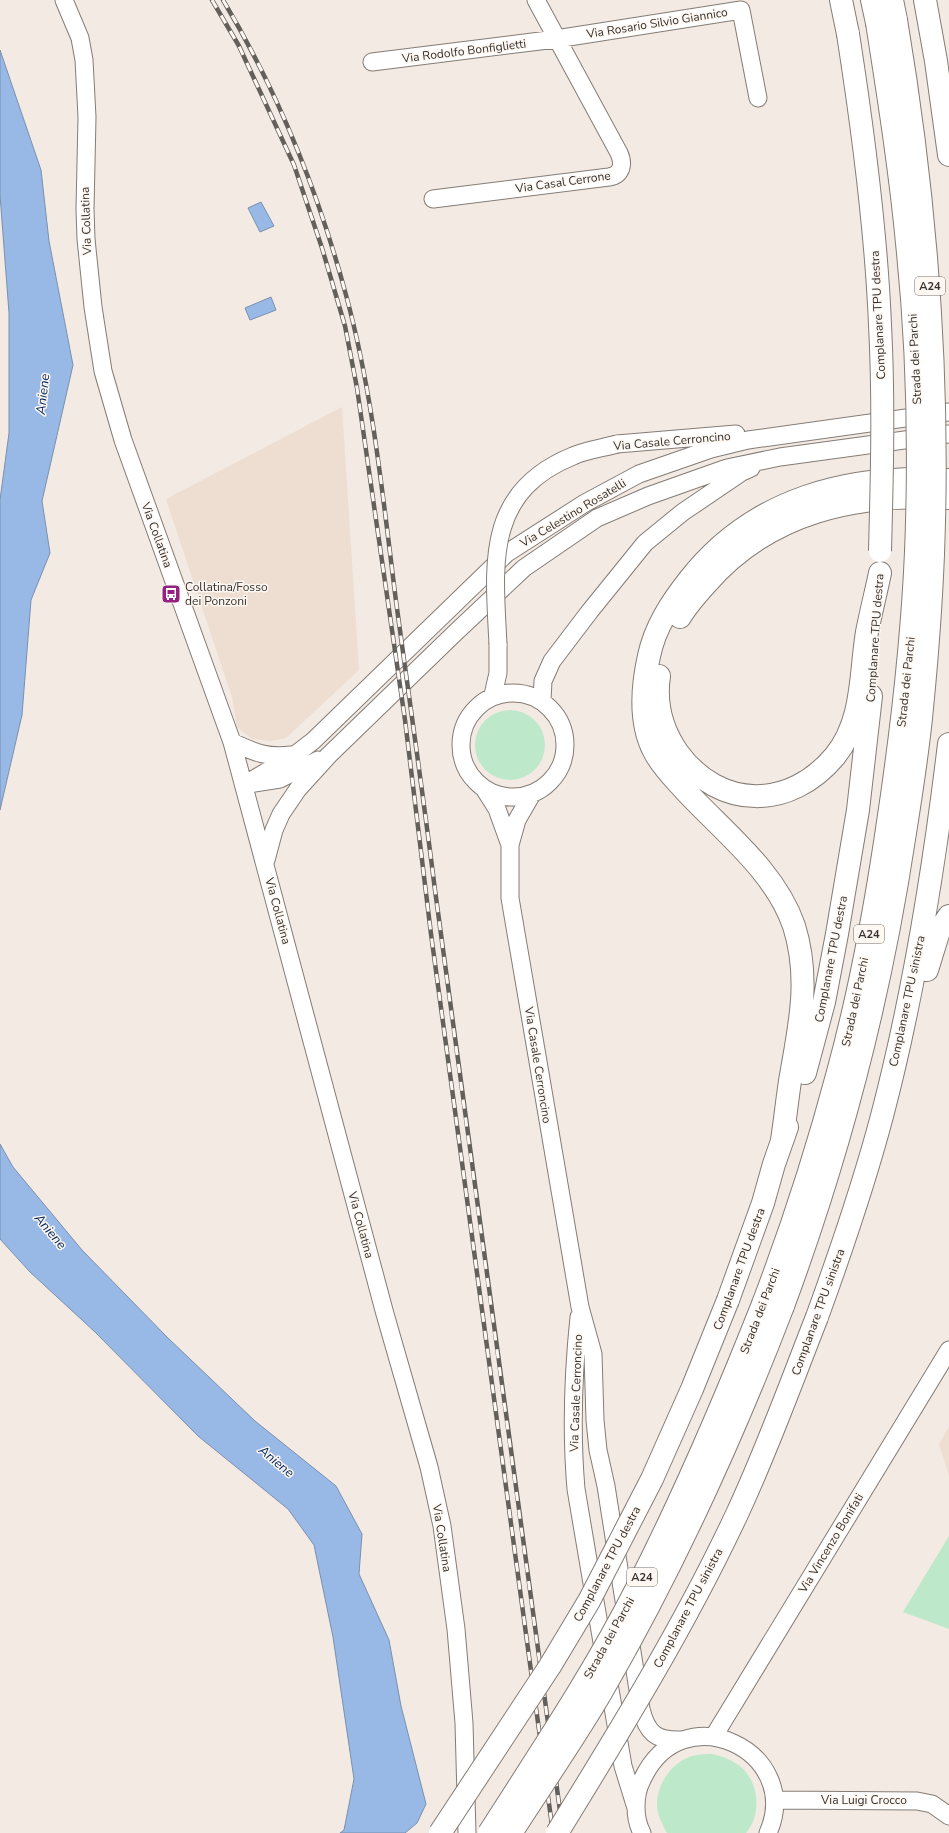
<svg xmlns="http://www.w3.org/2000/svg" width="949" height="1833" font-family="'Nunito Sans',sans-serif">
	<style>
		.built { fill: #edded1 }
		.green { fill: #bde9ca }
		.water { fill: #98b8e6; stroke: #7a90af }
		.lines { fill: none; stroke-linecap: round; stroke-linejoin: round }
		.minor-casing { stroke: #847c75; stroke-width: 19 }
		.highway-casing { stroke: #847c75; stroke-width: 24 }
		.minor { stroke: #fff; stroke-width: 17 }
		.highway { stroke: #fff; stroke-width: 22 }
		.rail-casing { stroke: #635f5b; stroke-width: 4.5 }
		.rail { stroke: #fff8f2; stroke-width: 3; stroke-dasharray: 9; stroke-linecap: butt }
		.minor-bridge-casing { stroke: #847c75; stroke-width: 19; stroke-linecap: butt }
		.highway-bridge-casing { stroke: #847c75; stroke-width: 24; stroke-linecap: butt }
		.minor-bridge { stroke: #fff; stroke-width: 17 }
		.highway-bridge { stroke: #fff; stroke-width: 22 }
		.labels { text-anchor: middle; stroke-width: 3; stroke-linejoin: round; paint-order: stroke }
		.shield { fill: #fff8f2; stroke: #716d69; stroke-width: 1 }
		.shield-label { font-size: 11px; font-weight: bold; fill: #34312e }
		.street-label { font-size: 12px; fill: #34312e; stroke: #fff8f2 }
		.poi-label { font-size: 12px; fill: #34312e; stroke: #fff8f2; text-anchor: start }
		.water-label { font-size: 13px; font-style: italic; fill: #00275c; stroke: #fff8f2 }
	</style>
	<rect width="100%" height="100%" fill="#f3eae3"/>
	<path class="built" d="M342,407l17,263 -73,68 -15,3 -19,-2 -15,-12 -5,-30 -66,-198z
		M949,1426v50l-10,-32z"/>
	<path class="green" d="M475 745a35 35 0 1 1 70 0a35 35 0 1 1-70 0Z
		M949,1536v93l-46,-17z
		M713,1754c11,3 19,6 28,13 18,15 21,48 5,66h-79c-5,-9 -10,-18 -10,-29 0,-22 18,-46 40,-49 5,-1 11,-1 16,-1z"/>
	<path class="water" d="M0,50l41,120 8,71 24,124 -31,136 8,52 -19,47 -9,115 -22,95v-310l9,-67v-120l-9,-118z
		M261,202l13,24 -14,6 -12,-24z
		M271,297l5,13 -26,10 -5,-12z
		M0,1144l13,23 69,83 86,88 87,83 81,65 26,48 -3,40 30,66 12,66 25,98 -9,19 -12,10h-65l4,-3 10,-51 -21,-142 -19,-92 -26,-36 -90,-73 -103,-104 -65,-60 -30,-33z"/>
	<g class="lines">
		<g class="minor-casing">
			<path id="minor" d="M64,0l16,38 4,22 3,57 -2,92 1,30 7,68 10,64 20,69 109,302 153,572 44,153 13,59 14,103 8,94 3,110
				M372,62l184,-23 185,-29 17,88
				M433,199l176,-22c13,-2 15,-13 10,-24l-83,-153
				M617,444l119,-10
				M461 745a52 52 0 1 1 104 0a52 52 0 1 1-104 0Z
				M493,695l5,-22v-29
				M542,700l1,-19 9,-20 38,-50 55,-68 38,-31 59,-40 9,-4
				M232,742c22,10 34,16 59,13
				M249,784l31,-5 38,-19
				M244,785l52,-31 17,-13 194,-188 78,-50 54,-29 72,-25 37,-9 201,-28
				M485,790l12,19 13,36
				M532,794l-15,26 -7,25v53l70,409 13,47 2,66 3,30 8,36 35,223c6,24 15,32 40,31
				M266,860l8,-30 7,-16 17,-25 31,-34 127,-123 68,-64 73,-50 51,-22 79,-28 53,-11 169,-23
				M579,1317c-6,58 -8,114 -3,172l47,277 13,42
				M714,1736l235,-386
				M775,1800l142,1 15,3 17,12
				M642,1833c-8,-15 -8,-38 0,-53 40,-88 162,-28 126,53"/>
		</g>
		<g class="highway-casing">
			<path id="highway" d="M841,0l7,34
				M872,0l5,23
				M892,0l4,20
				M925,0l11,61 13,94
				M680,617c7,-12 17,-23 26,-33 63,-73 151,-91 243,-86
				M659,676c-4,27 3,54 19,77 42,57 112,57 157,3 29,-36 25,-82 32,-124 4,-20 9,-40 13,-59
				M927,970l12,-39 10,-15
				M805,1073l19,-71 13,-68 21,-124 13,-114
				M782,1140c3,-19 5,-39 8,-59 9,-53 21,-101 4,-155 -19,-56 -73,-96 -112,-139 -10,-11 -21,-22 -28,-36 -15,-29 -12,-64 -5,-95 6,-29 22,-53 40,-76 64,-82 160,-106 260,-100
				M728,1300l35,-97 11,-39 13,-37
				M763,1304c29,-76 54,-153 75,-232 22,-80 37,-162 49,-243 14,-92 25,-184 29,-277
				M783,1306c56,-151 97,-308 121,-467 7,-44 14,-87 18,-131 5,-51 9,-103 11,-154
				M817,1317c24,-66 47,-133 65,-201 32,-122 52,-247 67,-372"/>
		</g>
		<use href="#minor" class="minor"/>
		<use href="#highway" class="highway"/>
		<g class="rail-casing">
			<path id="rail" d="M212,0l27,46 55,119 28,83 23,78 12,62 48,332 26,214 122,899
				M223,0c55,92 95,191 123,295 27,99 37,204 50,306 13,96 27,193 39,289 42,315 85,629 128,943"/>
		</g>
		<use href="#rail" class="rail"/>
		<g class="minor-bridge-casing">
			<path id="minor-bridge" d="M498,644c-4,-79 -14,-152 75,-188 13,-6 30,-8 44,-12"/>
		</g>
		<g class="highway-bridge-casing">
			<path id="highway-bridge" d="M896,20c30,178 44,353 37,534
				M877,23c12,76 24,153 31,230 10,99 12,199 8,299
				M848,34c15,96 28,193 32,291 4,75 2,151 0,226
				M440,1833l110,-167 39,-65 63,-122 40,-90 36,-89
				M489,1833c51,-80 105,-160 148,-245 47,-92 88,-188 126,-284
				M511,1833c30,-47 63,-94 91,-142 71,-123 130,-252 181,-385
				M557,1833c64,-104 128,-208 180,-319 30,-64 54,-131 80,-197"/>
		</g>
		<use href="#minor-bridge" class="minor-bridge"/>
		<use href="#highway-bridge" class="highway-bridge"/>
	</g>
	<defs>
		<g id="bus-square" transform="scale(1)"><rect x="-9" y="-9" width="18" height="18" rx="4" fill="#942180" stroke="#fff8f2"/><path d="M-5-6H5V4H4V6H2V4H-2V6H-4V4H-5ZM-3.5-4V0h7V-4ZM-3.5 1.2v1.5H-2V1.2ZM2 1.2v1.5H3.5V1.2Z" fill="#fff"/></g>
	</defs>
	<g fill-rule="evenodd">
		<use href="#bus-square" x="171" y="594"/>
	</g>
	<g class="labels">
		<g class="shield">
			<rect x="915" y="277" width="30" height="18" rx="3"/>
			<rect x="854" y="925" width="30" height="18" rx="3"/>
			<rect x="627" y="1568" width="30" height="18" rx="3"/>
		</g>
		<g class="shield-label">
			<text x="930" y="290">A24</text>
			<text x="869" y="938">A24</text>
			<text x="642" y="1581">A24</text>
		</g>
		<g class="street-label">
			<text transform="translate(657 23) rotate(-9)" y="4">Via Rosario Silvio Giannico</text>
			<text transform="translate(464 51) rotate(-7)" y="4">Via Rodolfo Bonfiglietti</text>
			<text transform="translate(563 182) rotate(-8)" y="4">Via Casal Cerrone</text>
			<text transform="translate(86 221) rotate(-92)" y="4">Via Collatina</text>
			<text transform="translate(878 315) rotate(-93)" y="4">Complanare TPU destra</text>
			<text transform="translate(915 359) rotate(-93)" y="4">Strada dei Parchi</text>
			<text transform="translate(672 441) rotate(-5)" y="4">Via Casale Cerroncino</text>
			<text transform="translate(573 513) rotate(-31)" y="4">Via Celestino Rosatelli</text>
			<text transform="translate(157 535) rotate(70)" y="4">Via Collatina</text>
			<text transform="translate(875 638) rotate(-86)" y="4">Complanare TPU destra</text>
			<text transform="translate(906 682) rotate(-84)" y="4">Strada dei Parchi</text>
			<text transform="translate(278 911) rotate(75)" y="4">Via Collatina</text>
			<text transform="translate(831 959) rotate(-79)" y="4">Complanare TPU destra</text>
			<text transform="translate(907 1001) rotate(-78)" y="4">Complanare TPU sinistra</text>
			<text transform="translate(855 1002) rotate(-78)" y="4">Strada dei Parchi</text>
			<text transform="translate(538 1065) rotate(81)" y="4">Via Casale Cerroncino</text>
			<text transform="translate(361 1225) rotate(75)" y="4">Via Collatina</text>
			<text transform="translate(739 1269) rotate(-70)" y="4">Complanare TPU destra</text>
			<text transform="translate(760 1311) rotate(-69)" y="4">Strada dei Parchi</text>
			<text transform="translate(818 1312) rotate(-70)" y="4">Complanare TPU sinistra</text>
			<text transform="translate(576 1393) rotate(-88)" y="4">Via Casale Cerroncino</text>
			<text transform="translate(442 1538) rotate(81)" y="4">Via Collatina</text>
			<text transform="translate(831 1543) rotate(-59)" y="4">Via Vincenzo Bonifati</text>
			<text transform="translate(607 1564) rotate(-62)" y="4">Complanare TPU destra</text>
			<text transform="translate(688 1608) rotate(-62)" y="4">Complanare TPU sinistra</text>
			<text transform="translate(609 1638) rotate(-61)" y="4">Strada dei Parchi</text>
			<text x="864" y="1804">Via Luigi Crocco</text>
		</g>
		<g class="poi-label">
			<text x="185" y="591">Collatina/Fosso<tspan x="185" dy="14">dei Ponzoni</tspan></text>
		</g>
		<g class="water-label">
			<text transform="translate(42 394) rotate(-84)" y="5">Aniene</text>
			<text transform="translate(51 1231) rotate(50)" y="5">Aniene</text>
			<text transform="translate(277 1461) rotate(40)" y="5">Aniene</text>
		</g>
	</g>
</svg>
